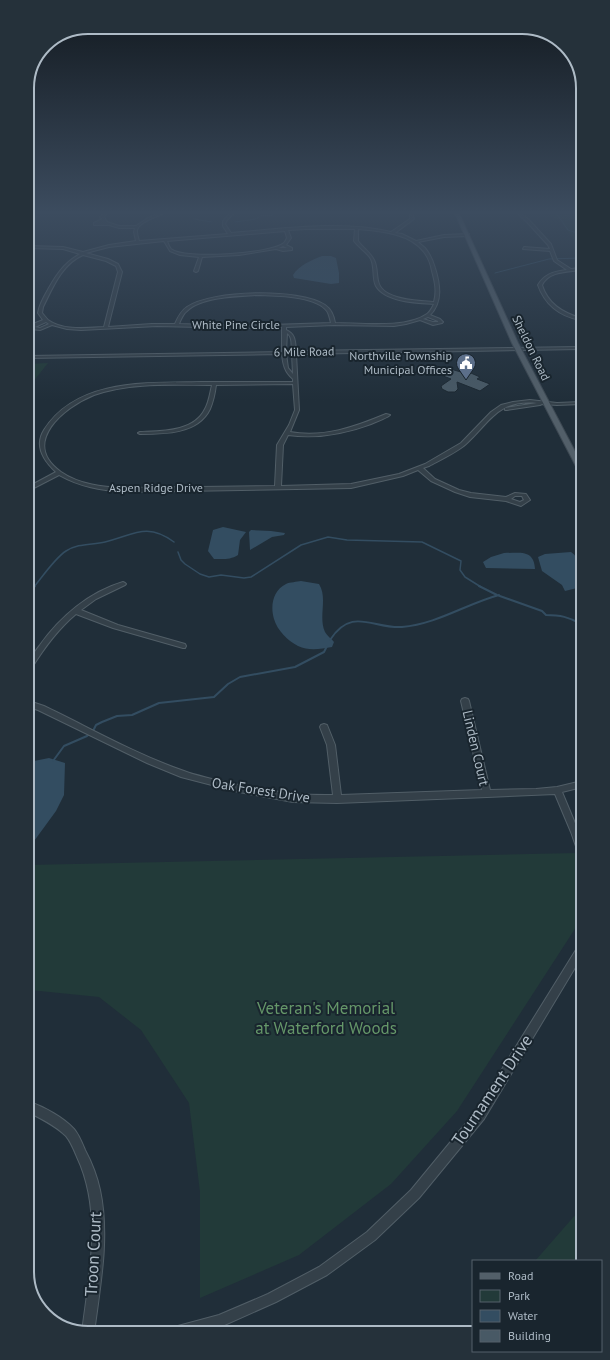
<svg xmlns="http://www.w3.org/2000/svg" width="610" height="1360" font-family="'PT Sans',sans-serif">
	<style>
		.green { fill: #223a39 }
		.water { fill: #334d61 }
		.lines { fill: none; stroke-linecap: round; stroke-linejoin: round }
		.stream-far2 { stroke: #334d61; stroke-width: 1 }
		.stream-far1 { stroke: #334d61; stroke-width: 1.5 }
		.stream { stroke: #334d61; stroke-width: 2 }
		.building { fill: #485965; stroke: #1b2730 }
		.minor-casing { stroke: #515e67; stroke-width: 2 }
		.major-casing { stroke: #3d4953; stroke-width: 2 }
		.minor { fill: #344049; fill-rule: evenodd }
		.major { fill: #525f69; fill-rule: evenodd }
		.labels { text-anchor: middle; stroke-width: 4; stroke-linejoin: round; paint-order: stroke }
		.far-street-label { font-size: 12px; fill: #aebbc6; stroke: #19252e }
		.far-poi-label { font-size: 12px; fill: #aebbc6; stroke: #19252e; text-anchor: end }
		.street-label { font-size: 14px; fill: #aebbc6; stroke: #19252e }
		.near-park-label { font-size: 17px; fill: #659769; stroke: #19252e }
		.near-street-label { font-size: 17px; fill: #aebbc6; stroke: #19252e }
		.rim { fill: none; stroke: #aebbc6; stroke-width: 2 }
	</style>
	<rect width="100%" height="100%" fill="#202e39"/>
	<path class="green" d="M543,211h37v37l-20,-27z
		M48,363l-20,25v-24z
		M576,853l6,15v50l-125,193 -66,73 -92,71 -99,43v-106l-11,-89 -48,-73 -42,-33 -69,-7 -1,-125z
		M583,1206v55h-48z"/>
	<path class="water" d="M322,256h9l5,2 3,15v10l-8,1 -37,-6 -1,-3c6,-10 19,-15 29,-19z
		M223,527l23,5 -6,8 -2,15c-8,5 -15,4 -24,4l-6,-8 5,-21z
		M251,530l20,1 14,2 -1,2 -12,2 -22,13 -1,-18z
		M571,552c11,7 10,22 10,35l-16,4 -3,-6 -20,-14 -4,-14 7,-3z
		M504,553c16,0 30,-4 31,16l-49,-1 -3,-6 8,-5z
		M301,581l18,3c9,14 -1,33 6,48 2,4 7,7 9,10l-2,5c-12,2 -23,4 -34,-1 -10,-5 -21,-16 -24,-27 -4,-13 -1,-29 12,-35 4,-2 11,-2 15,-3z
		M49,758l16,5 -1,32 -8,16 -27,37v-86z"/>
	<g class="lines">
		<path class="stream-far2" d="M557,214l11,16 12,4
			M194,219l18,3
			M235,222l21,-3 4,-3 12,-1 3,-4
			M495,273l54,-14 31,-1"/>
		<path class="stream-far1" d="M178,552l3,8 4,4 15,10 9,3 12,-2 23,3 7,-1 50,-32 27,-8 19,3 75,2 39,19 -1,9 5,7 16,10
			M34,587c9,-11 21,-29 32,-36 12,-8 26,-6 39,-9 27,-6 41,-21 69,0"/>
		<path class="stream" d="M479,586l18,9 45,16 4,4c14,0 23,2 35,9
			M28,594l7,-8
			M330,640c22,-34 43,-11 72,-13 35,-3 64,-23 97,-32
			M53,761l11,-15 23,-10 6,-5 3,-6 6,-3 15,-6 15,-1 27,-12 55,-6 14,-13 12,-7 55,-10 29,-15 3,-6"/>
	</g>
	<path class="building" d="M447,368l14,4 3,-2 16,7 -3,2 13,5 -10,7 -23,-9 1,7 -3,3h-7l-6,-3 -1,-3 10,-7 -13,-5z"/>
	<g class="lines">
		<g class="minor-casing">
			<path id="minor" d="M27,211l9,6 -8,12 -1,-3 5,-9 -5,-3z
				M106,211h3l-5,6 3,5 12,4h17l12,-8 16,-7h3c-6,5 -29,10 -30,20 0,3 1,7 2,10l89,-7 -5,-8v-5l9,-10h4l-9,9 -2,4 6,9c50,-4 112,-13 160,-1l19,-13v-5l-5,-3h4l4,3 1,5 -19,14 7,1 14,7 28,-6 25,-1 -1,2 -24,1 -26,5c2,2 5,4 7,6 5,6 8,13 10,20 5,16 8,34 -5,47l10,4 3,3 -1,1 -9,2 -13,-5 -14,4 -12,2 -60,-1 -48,2v3c10,4 9,12 10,21l284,-4v2l-284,5 3,56 -9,22c34,6 65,-5 96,-18l4,1c-5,4 -13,6 -19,9 -27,10 -55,15 -83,11l-5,10 -2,41 70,-2 48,-10 26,-10 36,-21 30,-31 10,-7 12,-3 17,-2 27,3 24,-1v2l-24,1 -15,-1 -2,1 -33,5h-2v-2l32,-5c-39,-4 -47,19 -71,41 -9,8 -26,16 -37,22l-6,2 12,11 24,11 12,3 35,4 9,-4 11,1 4,6 -9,6 -15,-5 -36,-4 -15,-5 -24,-11 -13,-11 -15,6 -52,12 -226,4c-24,-2 -45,-5 -66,-17l-31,16v-4l28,-15c-12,-11 -22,-26 -12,-42 33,-52 104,-47 158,-48 30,0 61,0 91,0v-3c-8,-7 -10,-14 -11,-25l-254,4v-2l254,-4v-25l-39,1 -86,-2 -76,4 -14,-1 -15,-4 -12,5 -9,-1 2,-5 10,-4 -5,-7c1,-7 4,-12 7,-18 9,-17 18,-32 35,-41l-17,-5 -35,-1v-2l35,1 20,5 26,-7 27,-4 -2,-9 1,-4h-16l-10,-3h-15v-2l8,-4 -2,-2zM306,229h49l-1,12c5,7 13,11 17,18 4,9 1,19 5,27 9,16 42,17 58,18 -2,4 -4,8 -7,10 -21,15 -67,9 -92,9 -1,-7 -4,-14 -10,-18 -26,-17 -113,-15 -138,2 -6,4 -9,10 -12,17h-23l-44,3 14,-55 -4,-8 -10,-5 -22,-6 23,-6 55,-6 6,10 10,4 19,2 -5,14 2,1 2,-1 4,-14 37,-2 37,-6 7,2 9,-1v-2l-6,-3 5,-7 -3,-8zM358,229c22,2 52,4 66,23 4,5 7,13 8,19 3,11 5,20 2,31 -14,-1 -49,-2 -55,-18 -3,-8 -1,-16 -5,-24 -4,-8 -11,-12 -16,-19zM285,231l2,7c-1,2 -2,4 -3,5 -13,11 -100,17 -113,6 -2,-2 -3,-6 -4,-8zM283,246l4,2h-8zM83,255l23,6 10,5 2,6 -14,55c-17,1 -41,4 -56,-7 -2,-2 -4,-5 -6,-7l1,-6c10,-20 19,-43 40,-52zM257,295c18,1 58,0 70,16 2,3 3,8 4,12l-88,3 -64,-2c2,-5 4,-10 8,-13 14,-14 52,-15 70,-16zM428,317l10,4v1h-5l-10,-3zM46,322l3,2 -9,4 -5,-1zM287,333c6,4 4,12 5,18l-6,1zM286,354h6l1,20 -5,-6zM293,384l2,26 -6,15 -12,20 -2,41 -150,2c-22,-1 -45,-3 -64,-16 -41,-29 3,-65 33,-77 37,-13 79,-10 118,-10 -2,8 -3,17 -7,24 -11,23 -43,22 -65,23l-2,1 2,1c24,0 58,0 70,-25 3,-7 5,-16 6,-24zM515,496h7l2,4 -4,2 -9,-3z
				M515,211h3l11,9 22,24 6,16 14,9 9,-1v2c-13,2 -31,1 -38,15 6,19 20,27 38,33v2c-20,-4 -35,-15 -42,-35 6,-11 17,-14 29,-15l-13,-9 -4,-10 -27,-2 1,-2 26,2 -2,-4 -21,-23z
				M123,582l2,1 1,1 -1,1 -29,14 -15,11 37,15 67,19 1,2 -1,2h-2l-70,-20 -37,-14c-18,15 -32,34 -45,55h-2c0,-10 5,-16 11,-24 20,-28 49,-53 83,-63z
				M465,698l3,1 1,2 21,89 46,-1 21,-2 25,-6v6l-20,5 20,48v16l-3,-1 -1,-3 -7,-20 -16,-38 -68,3 -150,6 -44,-1 -54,-10 -58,-15 -34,-14 -109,-53 -9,-3v-6l15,5c46,22 91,48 140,65 10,4 21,6 32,9 38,9 77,16 117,15l-6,-50 -7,-18 1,-2 3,-1 3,1 8,20 6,50 141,-5 -21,-89 1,-2z
				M582,943v13l-98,163 -65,79 -44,42 -48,35 -51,27 -56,25 -18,5h-30l2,-4 4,-2 41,-11 49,-21 51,-27 48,-35 44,-42 65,-79 103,-166z
				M30,1102c14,5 33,15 44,27 5,6 8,14 11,21 7,13 12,26 15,40 10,47 0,96 -6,143l-12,-1c7,-57 21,-120 -5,-175 -3,-7 -6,-15 -11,-21 -10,-10 -24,-17 -36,-23z"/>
		</g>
		<g class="major-casing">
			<path id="major" d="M454,211h4l60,132 63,120v9l-3,-2 -66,-127z"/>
		</g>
		<use href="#minor" class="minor"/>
		<use href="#major" class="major"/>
	</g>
	<linearGradient id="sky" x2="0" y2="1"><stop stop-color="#12191f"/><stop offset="0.53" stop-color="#3c4c5f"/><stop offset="1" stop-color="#3c4c5f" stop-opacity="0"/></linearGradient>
	<rect width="610" height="401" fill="url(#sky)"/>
	<defs>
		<g id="civic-pin" transform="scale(1)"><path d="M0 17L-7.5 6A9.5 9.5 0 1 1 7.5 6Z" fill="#5c6f8a" stroke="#19252e"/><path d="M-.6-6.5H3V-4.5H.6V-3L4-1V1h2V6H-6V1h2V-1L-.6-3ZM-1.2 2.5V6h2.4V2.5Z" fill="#fff"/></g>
	</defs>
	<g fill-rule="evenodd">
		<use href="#civic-pin" x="466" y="363"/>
	</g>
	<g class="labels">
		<g class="far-street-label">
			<text x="236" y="329">White Pine Circle</text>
			<text transform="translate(531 348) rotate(64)" y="4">Sheldon Road</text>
			<text transform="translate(304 352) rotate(-1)" y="4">6 Mile Road</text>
			<text x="156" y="492">Aspen Ridge Drive</text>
		</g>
		<g class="far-poi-label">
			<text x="452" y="360">Northville Township<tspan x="452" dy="14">Municipal Offices</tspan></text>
		</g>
		<g class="street-label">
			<text transform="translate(476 748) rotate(77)" y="5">Linden Court</text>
			<text transform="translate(261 790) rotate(9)" y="5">Oak Forest Drive</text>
		</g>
		<g class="near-park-label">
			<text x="326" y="1014">Veteran's Memorial<tspan x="326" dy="20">at Waterford Woods</tspan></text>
		</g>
		<g class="near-street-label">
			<text transform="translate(492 1090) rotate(-56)" y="6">Tournament Drive</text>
			<text transform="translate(93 1254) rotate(-87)" y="6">Troon Court</text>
		</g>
	</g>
	<path d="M0 0H610V1360H0ZM88 34H522A54 54 0 0 1 576 88V1272A54 54 0 0 1 522 1326H88A54 54 0 0 1 34 1272V88A54 54 0 0 1 88 34Z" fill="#25313a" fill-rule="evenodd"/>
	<path class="rim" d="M88 34H522A54 54 0 0 1 576 88V1272A54 54 0 0 1 522 1326H88A54 54 0 0 1 34 1272V88A54 54 0 0 1 88 34Z"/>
	<rect x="472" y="1260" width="130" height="92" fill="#19252e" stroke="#55616b"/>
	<rect x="480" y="1273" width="20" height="6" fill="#525f69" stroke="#55616b"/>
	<text x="508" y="1280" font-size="12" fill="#aebbc6">Road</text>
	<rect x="480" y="1290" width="20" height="12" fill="#223a39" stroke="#55616b"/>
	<text x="508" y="1300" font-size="12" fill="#aebbc6">Park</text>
	<rect x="480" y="1310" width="20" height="12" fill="#334d61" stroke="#55616b"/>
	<text x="508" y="1320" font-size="12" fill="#aebbc6">Water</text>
	<rect x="480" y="1330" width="20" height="12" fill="#485965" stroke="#55616b"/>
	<text x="508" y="1340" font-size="12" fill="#aebbc6">Building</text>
</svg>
